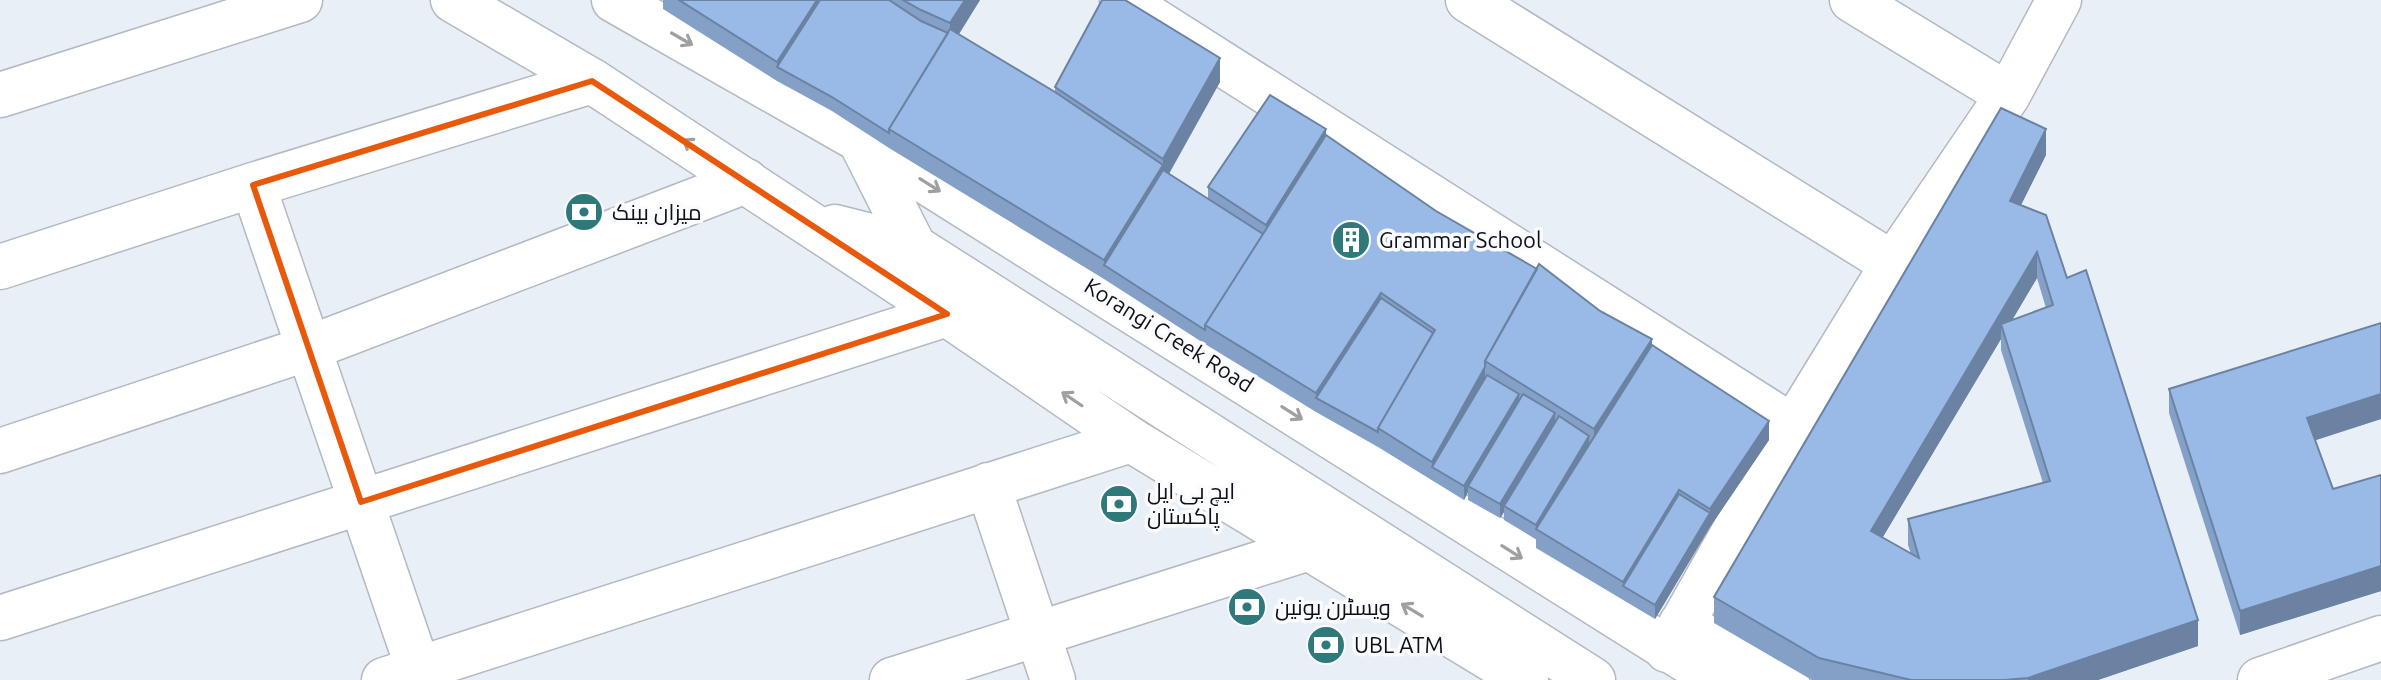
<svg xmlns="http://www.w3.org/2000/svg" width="2381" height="680" font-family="Ubuntu,Cairo,sans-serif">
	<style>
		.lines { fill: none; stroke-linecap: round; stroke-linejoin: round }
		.street-casing { stroke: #b3b9c1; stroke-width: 47 }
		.primary-casing { stroke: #b3b9c1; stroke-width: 47 }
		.street { stroke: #fff; stroke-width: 44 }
		.primary { stroke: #fff; stroke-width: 44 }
		.wall { fill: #84a0c7; fill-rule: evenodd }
		.shaded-wall { fill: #6b82a2 }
		.building { fill: #99bae7; stroke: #6b82a2; stroke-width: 2; fill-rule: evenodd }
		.oneway { stroke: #9f9fa1 }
		.marked { fill: none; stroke: #e8590c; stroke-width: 6; stroke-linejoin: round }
		.labels { text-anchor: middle; stroke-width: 7; stroke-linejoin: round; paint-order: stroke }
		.poi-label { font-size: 22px; fill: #0e1013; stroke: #f9fbff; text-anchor: start }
		.street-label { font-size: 22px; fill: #0e1013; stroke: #f9fbff }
	</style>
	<rect width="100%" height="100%" fill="#e9eff7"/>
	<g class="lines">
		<g class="street-casing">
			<path id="street" d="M1122,0l671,427 -126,223
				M1468,0l425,264
				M1852,0l156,95
				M0,95l300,-95
				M253,185l169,495
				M0,267l253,-82 339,-104
				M1793,427l100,-163 115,-169 51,-95
				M0,451l309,-103 437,-167
				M988,485l65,195
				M0,618l947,-304
				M1681,624l106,56
				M384,680l747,-240
				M892,680l417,-132
				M2260,680l121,-42"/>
		</g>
		<g class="primary-casing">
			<path id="primary" d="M453,0l139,81 355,233 184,126 395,240
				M614,0l246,140 858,540
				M861,142l53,105
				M835,227l79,20 679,433"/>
		</g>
		<use href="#street" class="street"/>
		<use href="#primary" class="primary"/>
	</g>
	<path class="wall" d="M663,0h317l-21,34 96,58v-5l165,-5 -51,92 39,25v-12l118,-52 110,76 164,100 52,34 117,95 -59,87 -55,92 -119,-71v-9l-32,-19v-8l-4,6 -32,-18v-8l-4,8 -86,-53 -62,-35 -111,-68 -101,-65 -215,-131 -57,-37 -55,-30 -114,-72z
		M2046,155l-25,50 46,73 131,368 -100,34h-286l-98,-57v-26zM2037,278l9,30 -34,12zM2001,339v11l42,133 -135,36v26l3,9 -29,-16z
		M2381,323v96l-66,21 18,49 48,-14v116l-141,44 -71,-222v-24z"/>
	<path class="shaded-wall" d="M817,0h12l-52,67v-5z
		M965,0h15l-83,134 53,-100v-11z
		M1220,58v24l-57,102 -59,81v-5l59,-95v-6z
		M1326,129v25l-60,82v-11z
		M2046,129v26l-36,72v-26z
		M2037,252v26l-33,56 -3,-10v15l-130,218v-26z
		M1381,293v19l-65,86v-5z
		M1652,339v25l-58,90v-25z
		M1485,367v18l-53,82v-5z
		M1519,394v14l-51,78v6l-4,8v-14z
		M2381,394v25l-74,24v-25z
		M1555,413v14l-51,79v6l-4,6v-14z
		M1769,421v19l-59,87 -55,92v-14l55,-92v-4z
		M1589,436v14l-53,79v10v-14z
		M1679,490v18l-56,78v14v-18z
		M2381,566v25l-141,44v-24z
		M2198,620v26l-100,34h-70v-2z"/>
	<path class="building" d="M679,0h138l-40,62z
		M820,0h69l32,21 27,12 -59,96v4l-57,-36 -55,-30z
		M903,0h62l-15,23 -29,-13z
		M1102,0h23l95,58 -57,101 -108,-72z
		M950,29l105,63 108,73 -59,95 -215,-131z
		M1270,95l56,34 -60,96 -58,-38z
		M2001,108l45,21 -36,72 36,14 21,63 19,-8 112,350 -170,58 -24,2h-93l-92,-22 -105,-61zM2037,252l16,53 -52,19 49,157 -142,38 11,39 -48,-27z
		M1326,135l110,76 101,58 -52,92v6l-53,95 -54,-34 57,-98 -54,-37 -65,100 -111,-68z
		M1163,170l100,64 -58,91v5l-101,-65z
		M1539,264l61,47 52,28 -58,90 -109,-68z
		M1381,298l52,35 -55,95v4l-62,-34z
		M2381,323v71l-74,24 26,71 48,-14v91l-141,45 -71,-222z
		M1652,345l117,76 -59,88 -31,-19 -56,92 -87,-53z
		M1487,375l32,19 -55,92 -32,-19z
		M1523,394l32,19 -55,91 -32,-18z
		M1559,416l30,20 -53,89 -32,-19z
		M1679,494l31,19 -55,92 -32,-19z"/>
	<defs><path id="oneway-shaft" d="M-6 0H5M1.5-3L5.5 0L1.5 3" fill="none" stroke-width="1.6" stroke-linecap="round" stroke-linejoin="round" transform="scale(2)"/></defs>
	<g class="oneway">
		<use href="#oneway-shaft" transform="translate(682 39) rotate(30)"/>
		<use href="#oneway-shaft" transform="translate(693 146) rotate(-147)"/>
		<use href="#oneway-shaft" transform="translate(930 185) rotate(32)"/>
		<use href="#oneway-shaft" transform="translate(1072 399) rotate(-146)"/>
		<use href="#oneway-shaft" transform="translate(1292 413) rotate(32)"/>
		<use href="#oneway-shaft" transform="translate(1512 552) rotate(32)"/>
		<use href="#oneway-shaft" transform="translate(1412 610) rotate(-149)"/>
	</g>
	<path class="marked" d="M592,81l355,233 -586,188 -108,-317z"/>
	<defs>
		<g id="bank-disc" transform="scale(2)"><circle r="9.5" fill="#30797b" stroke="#f9fbff"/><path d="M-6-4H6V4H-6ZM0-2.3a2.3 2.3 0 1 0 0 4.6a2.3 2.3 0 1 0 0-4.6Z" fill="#fff"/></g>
		<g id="building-disc" transform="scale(2)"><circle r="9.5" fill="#30797b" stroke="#f9fbff"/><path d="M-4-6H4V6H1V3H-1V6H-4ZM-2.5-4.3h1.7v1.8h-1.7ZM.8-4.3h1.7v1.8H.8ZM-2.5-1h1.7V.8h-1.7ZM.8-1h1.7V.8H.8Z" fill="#fff"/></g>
	</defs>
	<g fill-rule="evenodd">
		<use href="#bank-disc" x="584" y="212"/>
		<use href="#building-disc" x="1351" y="240"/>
		<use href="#bank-disc" x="1119" y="504"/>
		<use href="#bank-disc" x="1247" y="607"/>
		<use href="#bank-disc" x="1326" y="645"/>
	</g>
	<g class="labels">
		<g class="poi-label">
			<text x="612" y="220">میزان بینک</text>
			<text x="1379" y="248">Grammar School</text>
			<text x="1147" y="499">ایچ بی ایل<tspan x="1147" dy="25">پاکستان</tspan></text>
			<text x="1275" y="615">ویسٹرن یونین</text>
			<text x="1354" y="653">UBL ATM</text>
		</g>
		<g class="street-label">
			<text transform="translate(1169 335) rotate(32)" y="8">Korangi Creek Road</text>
		</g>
	</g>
</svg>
